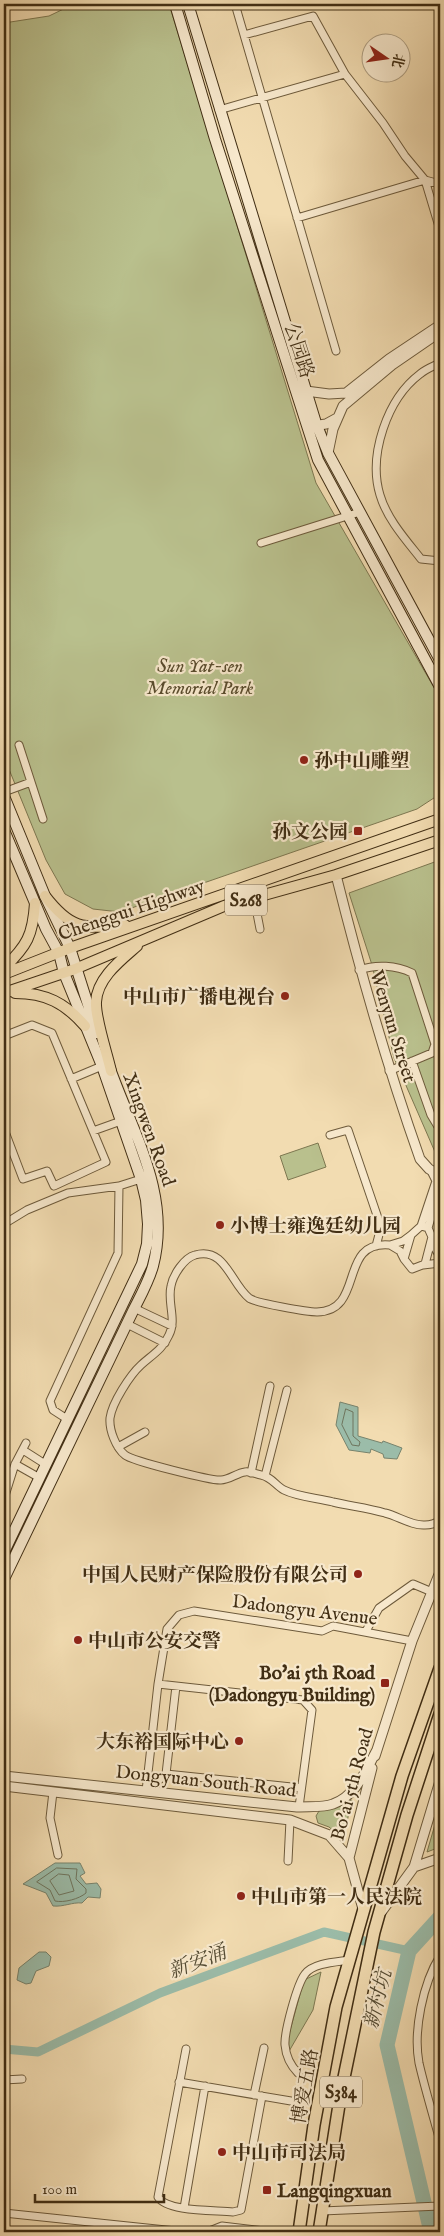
<svg xmlns="http://www.w3.org/2000/svg" width="444" height="2236" font-family="'IM FELL English','Noto Serif SC',serif">
	<style>
		.green { fill: #b9c08d; stroke: #7d7750 }
		.water { fill: #9bbca9; stroke: #77836d }
		.lines { fill: none; stroke-linecap: round; stroke-linejoin: round }
		.shore { stroke: #6e755e; stroke-width: 1 }
		.canal { stroke: #9bbca9; stroke-width: 9 }
		.river { stroke: #9bbca9; stroke-width: 15 }
		.minor-casing { stroke: #6d5a3b; stroke-width: 9 }
		.tertiary-casing { stroke: #6d5a3b; stroke-width: 11 }
		.secondary-casing { stroke: #412e14; stroke-width: 12 }
		.primary-casing { stroke: #412e14; stroke-width: 12 }
		.trunk-casing { stroke: #412e14; stroke-width: 14 }
		.minor { stroke: #f7e8cc; stroke-width: 7 }
		.tertiary { stroke: #f7e8cc; stroke-width: 9 }
		.secondary { stroke: #f7e8cc; stroke-width: 10 }
		.primary { stroke: #f2dcb1; stroke-width: 10 }
		.trunk { stroke: #f2dcb1; stroke-width: 11 }
		.poi-dot { fill: #8f2418; stroke: #f7e8cc; stroke-width: 2 }
		.labels { text-anchor: middle; stroke-width: 4.5; stroke-linejoin: round; paint-order: stroke }
		.shield { fill: #f7e8cc; stroke: #78664b; stroke-width: 1 }
		.shield-label { font-size: 18px; font-weight: bold; fill: #412e14 }
		.street-label { font-size: 19px; fill: #412e14; stroke: #f7e8cc }
		.park-label { font-size: 19px; font-style: italic; fill: #594b2c; stroke: #f7e8cc }
		.poi-label { font-size: 19px; font-weight: bold; fill: #412e14; stroke: #f7e8cc; text-anchor: start }
		.water-label { font-size: 20px; font-style: italic; fill: #534a32; stroke: #f7e8cc }
	</style>
	<rect width="100%" height="100%" fill="#f2dcb1"/>
	<filter id="stains"><feTurbulence type="fractalNoise" baseFrequency=".004" numOctaves="4"/><feColorMatrix values="0 0 0 0 .2 0 0 0 0 .09 0 0 0 0 .02 0 0 0 .5 -.17"/></filter>
	<radialGradient id="worn" r=".72"><stop offset=".6" stop-color="#630" stop-opacity="0"/><stop offset="1" stop-color="#630" stop-opacity=".3"/></radialGradient>
	<path class="green" d="M74,4h95l147,479 124,215v96l-23,15 -297,103 -27,-3 -28,-15 -19,-34 -42,-103v-734l45,-7z
		M440,860v295l-5,-3 -41,-94 -22,-93 -23,-72z
		M318,1143l8,24 -38,13 -8,-24z
		M352,1800l-9,39 -14,-12 -11,-4 -2,-7 3,-5z
		M440,1807v40l-13,5z
		M321,1972l-8,38 -25,43 -2,-8 18,-65z"/>
	<path class="water" d="M340,1402l18,5v29l24,7 1,-2 19,7 -5,11 -13,-1 -1,-4 -12,-5 -1,4 -21,-3 -13,-25z
		M55,1863h25l5,10 -5,3 6,8 11,-1 4,6 -1,9 -12,-1 -6,6c-10,-1 -18,4 -29,3l-7,-13 -23,-9z
		M39,1952h7l5,5 -2,9 -13,5 -5,12 -5,1 -9,-4 2,-12z"/>
	<g class="lines">
		<path class="shore" d="M346,1409l7,3v24l7,6 -1,4 -7,-1 -10,-20z
			M57,1868l20,1 -1,10 10,10v4c-7,6 -22,10 -31,8l-5,-11 -13,-8z
			M59,1874l10,1 5,16 -15,4 -9,-14z"/>
		<path class="canal" d="M4,2049l34,3 122,-59 164,-61 85,19"/>
		<path class="river" d="M431,2232l-44,-187 22,-94 31,-34"/>
		<g class="minor-casing">
			<path id="minor" d="M235,4l101,347
				M244,35l69,-19 32,58 38,49 22,33 20,24 15,4
				M219,110l126,-36
				M297,218l128,-38 15,50
				M440,363c-6,3 -14,6 -20,11 -33,25 -52,81 -40,121 7,24 26,45 41,64l19,2
				M261,543l99,-31
				M19,745l24,74
				M4,792l27,-10
				M254,898l6,31
				M359,970c17,-6 37,-5 53,3l23,71 -3,9 -43,18
				M4,1036l28,-11 20,8 54,129 -52,24 -7,-15 -24,8 -19,-50
				M412,1061l19,54 9,15
				M71,1079l31,-13
				M93,1131l28,-10
				M330,1135l18,-5 33,97 -5,19
				M4,1224l23,-14 41,-17 51,-7
				M421,1226l7,2 4,9 -7,27 -13,5 -8,-10 7,-24 10,-9 15,-45 -6,-12
				M428,1228l12,-42
				M431,1241l9,16
				M390,1245c-53,-5 -24,66 -73,67 -9,0 -62,-9 -68,-14 -18,-14 -24,-52 -54,-43 -11,3 -22,20 -24,31 -4,17 6,33 -2,49 -6,14 -17,20 -28,30 -11,10 -29,38 -31,53 -1,12 6,30 15,37 7,6 87,26 96,25 8,0 16,-7 24,-8 4,-1 11,2 16,3 11,2 15,11 23,15 14,7 34,8 49,12 17,4 35,6 52,11 13,3 27,13 40,12 5,0 11,-2 15,-5
				M404,1259l-4,-8 -10,-6 13,-4 8,-6
				M423,1265l17,-2
				M134,1308l38,18
				M127,1324l38,19
				M67,1419l-14,-9 -3,-9 68,-148 1,-67 22,-7
				M118,1447l27,-15
				M23,1450l22,14
				M15,1464l23,13
				M251,1473l19,-87
				M265,1476l22,-86
				M4,1499l11,-35 11,-21
				M366,1631l13,-23 34,-24 19,8
				M158,1684l9,-55 12,-14 15,-4 128,20 11,-5 79,15
				M166,1774l10,-88
				M146,1791l12,-107 145,16 9,10 -13,97
				M146,1791l20,-17 135,14
				M53,1792l-3,26 8,37
				M288,1861l2,-41
				M440,1956c-17,27 -27,75 -21,107 6,26 14,52 21,78
				M186,2049l-28,148c9,15 57,13 75,15l8,-2 21,-114
				M298,2073c-8,-8 -12,-16 -13,-28 -1,-12 12,-61 20,-71 8,-11 31,-12 44,-14
				M4,2080l18,-1
				M179,2082l112,19
				M254,2095l10,-47
				M184,2208l21,-122
				M322,2211l118,-5
				M4,2213l181,19
				M207,2232l15,-6 51,6"/>
		</g>
		<g class="tertiary-casing">
			<path id="tertiary" d="M306,391l23,3 17,-1 43,-34 51,-34
				M312,426l14,-2 11,-6
				M328,453l5,-24 10,-23 49,-41 48,-33
				M336,875c24,96 51,191 84,284l9,10 11,6
				M375,1756l37,-115 28,-69
				M4,1776l293,31c11,-1 26,1 36,-3 23,-8 33,-34 44,-54
				M4,1786l286,34 39,15 20,23
				M414,1867l26,-9
				M363,1909l-14,-51 23,-90
				M382,1911l32,-44 26,-86"/>
		</g>
		<g class="secondary-casing">
			<path id="secondary" d="M175,4l40,135 103,321 122,227
				M188,4l128,419 12,30 112,207
				M4,796l41,100 25,52 27,85
				M4,830l42,99 13,24 5,20 38,93 39,113 5,21 2,24 -1,20 -5,20 -138,288
				M4,1579l129,-268c7,-14 16,-30 20,-45 19,-73 -22,-136 -45,-203"/>
		</g>
		<g class="primary-casing">
			<path id="primary" d="M45,896c27,35 39,32 80,29
				M4,968c23,-22 29,-33 31,-65
				M4,974l66,-26 370,-129
				M4,993l71,-24 149,-63 112,-31 104,-35
				M15,993c31,0 50,10 70,33
				M111,1071c-4,-18 -16,-53 -15,-69 1,-24 25,-42 41,-56"/>
		</g>
		<g class="trunk-casing">
			<path id="trunk" d="M299,2232l15,-107 22,-118 66,-231 38,-108
				M319,2232l22,-140 33,-160 33,-117 33,-101"/>
		</g>
		<use href="#minor" class="minor"/>
		<use href="#tertiary" class="tertiary"/>
		<use href="#secondary" class="secondary"/>
		<use href="#primary" class="primary"/>
		<use href="#trunk" class="trunk"/>
	</g>
	<g class="poi-dot">
		<circle cx="304" cy="760" r="5"/>
		<rect x="353" y="826" width="10" height="10" rx="2.5"/>
		<circle cx="285" cy="996" r="5"/>
		<circle cx="220" cy="1225" r="5"/>
		<circle cx="358" cy="1574" r="5"/>
		<circle cx="78" cy="1640" r="5"/>
		<rect x="380" y="1678" width="10" height="10" rx="2.5"/>
		<circle cx="239" cy="1741" r="5"/>
		<circle cx="241" cy="1896" r="5"/>
		<circle cx="222" cy="2152" r="5"/>
		<rect x="262" y="2185" width="10" height="10" rx="2.5"/>
	</g>
	<g class="labels">
		<g class="shield">
			<rect x="225" y="884.5" width="42" height="31" rx="4"/>
			<rect x="320" y="2076.5" width="42" height="31" rx="4"/>
		</g>
		<g class="shield-label">
			<text x="246" y="906">S268</text>
			<text x="341" y="2098">S384</text>
		</g>
		<g class="street-label">
			<text transform="translate(300 350) rotate(72)" y="7">公园路</text>
			<text transform="translate(131 909) rotate(-19)" y="7">Chenggui Highway</text>
			<text transform="translate(394 1026) rotate(73)" y="7">Wenyun Street</text>
			<text transform="translate(150 1129) rotate(70)" y="7">Xingwen Road</text>
			<text transform="translate(305 1609) rotate(7)" y="7">Dadongyu Avenue</text>
			<text transform="translate(206 1780) rotate(6)" y="7">Dongyuan South Road</text>
			<text transform="translate(351 1784) rotate(-75)" y="7">Bo'ai 5th Road</text>
			<text transform="translate(304 2086) rotate(-80)" y="7">博爱五路</text>
		</g>
		<g class="park-label">
			<text x="200" y="672">Sun Yat-sen<tspan x="200" dy="22">Memorial Park</tspan></text>
		</g>
		<g class="poi-label">
			<text x="314" y="767">孙中山雕塑</text>
			<text x="348" y="838" text-anchor="end">孙文公园</text>
			<text x="275" y="1003" text-anchor="end">中山市广播电视台</text>
			<text x="230" y="1232">小博士雍逸廷幼儿园</text>
			<text x="348" y="1581" text-anchor="end">中国人民财产保险股份有限公司</text>
			<text x="88" y="1647">中山市公安交警</text>
			<text x="375" y="1679" text-anchor="end">Bo'ai 5th Road<tspan x="375" dy="22">(Dadongyu Building)</tspan></text>
			<text x="229" y="1748" text-anchor="end">大东裕国际中心</text>
			<text x="251" y="1903">中山市第一人民法院</text>
			<text x="232" y="2159">中山市司法局</text>
			<text x="277" y="2197">Langqingxuan</text>
		</g>
		<g class="water-label">
			<text transform="translate(197 1961) rotate(-21)" y="7">新安涌</text>
			<text transform="translate(377 1999) rotate(-76)" y="7">新村坑</text>
		</g>
	</g>
	<rect width="444" height="2236" fill="none" stroke="#f2dcb1" stroke-width="20"/>
	<rect x="5" y="5" width="434" height="2226" fill="none" stroke="#412e14" stroke-width="2.5"/>
	<rect x="10" y="10" width="424" height="2216" fill="none" stroke="#412e14"/>
	<g transform="translate(386 58) rotate(103)"><circle r="24" fill="#f7e8cc" stroke="#ae9e82"/>
	<path d="M0-4L9 19L0 12L-9 19Z" fill="#8f2418"/>
	<text y="-8" font-size="14" font-weight="bold" text-anchor="middle" fill="#412e14">北</text>
	</g>
	<path d="M35 2194v8h129v-8" fill="none" stroke="#412e14" stroke-width="2.5"/>
	<text x="42" y="2194" font-size="15" fill="#412e14" stroke="#f7e8cc" stroke-width="4" paint-order="stroke">100 m</text>
	<rect width="100%" height="100%" filter="url(#stains)"/>
	<rect width="100%" height="100%" fill="url(#worn)"/>
</svg>
